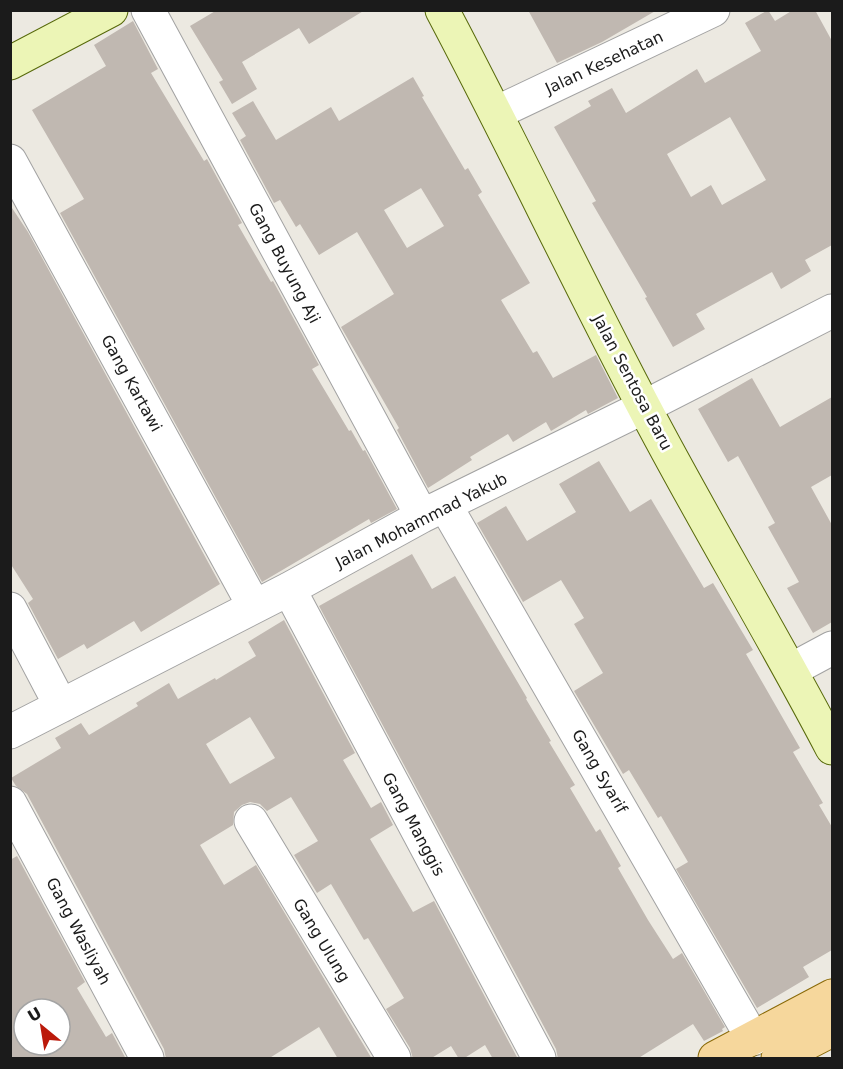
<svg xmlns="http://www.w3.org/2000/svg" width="843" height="1069" font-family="'DejaVu Sans',sans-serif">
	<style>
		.building { fill: #c0b8b1; fill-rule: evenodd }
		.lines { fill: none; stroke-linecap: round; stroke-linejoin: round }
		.street-casing { stroke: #a2a2a2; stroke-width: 35 }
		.secondary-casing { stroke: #57690a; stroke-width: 35 }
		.primary-casing { stroke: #8a6a08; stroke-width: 35 }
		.street { stroke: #fff; stroke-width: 33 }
		.secondary { stroke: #ecf5b6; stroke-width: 33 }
		.primary { stroke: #f6d79c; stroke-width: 33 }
		.labels { text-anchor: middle; stroke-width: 5; stroke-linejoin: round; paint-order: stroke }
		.street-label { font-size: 16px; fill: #1b1b1b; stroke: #fff }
	</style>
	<rect width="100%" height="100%" fill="#ece9e1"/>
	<path class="building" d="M217,10h148l-56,34 -10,-16 -57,34 15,27 -25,15 -13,-22 4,-2 -33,-54z
		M528,10h129l-55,32 -45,21z
		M768,10l7,11 18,-11h22l17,31v204l-27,15 6,11 -30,18 -9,-17 -76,42 9,15 -32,18 -28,-49 2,-1 -55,-94 4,-2 -42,-74 37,-21 -3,-5 24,-13 14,25 71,-44 8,14 56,-32 -16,-28zM730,117l36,63 -44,25 -11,-20 -20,12 -24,-43z
		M133,21l25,48 -7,4 53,88 3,-2 35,64 -4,2 33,57 2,-1 46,84 -7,4 37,62 2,-1 12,21 2,-1 32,59 -26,14 -2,-4 -107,63 -202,-369 24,-14 -52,-89 74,-44 -12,-21z
		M413,77l11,19 -2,1 43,73 3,-2 14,24 -4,3 52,88 -29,17 32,53 4,-2 16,27 43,-23 22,43 -30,16 -2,-4 -35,21 -5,-9 -33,20 -5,-8 -38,23 2,3 -44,28 -31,-58 2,-2 -58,-101 53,-33 -37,-62 -38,23 -19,-31 -4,3 -16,-27 -6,3 -34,-63 6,-4 -14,-23 21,-12 23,39 55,-33 8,14zM421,188l23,38 -37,22 -23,-38z
		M10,205l18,27 192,352 -79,48 -7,-11 -47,28 -3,-5 -26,15 -30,-56 5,-4 -23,-36z
		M752,378l28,49 52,-30v78l-21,12 21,38v97l-19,11 -26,-45 12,-6 -31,-55 7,-4 -37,-67 -10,6 -30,-53z
		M599,461l31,51 21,-13 53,89 9,-5 40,67 -7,4 54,94 -7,4 30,51 -4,2 13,22v123l-29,17 6,10 -52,31 -81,-139 12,-7 -27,-46 -3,2 -29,-48 -6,4 -49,-83 29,-18 -29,-49 10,-6 -23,-38 -38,22 -46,-79 29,-17 21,35 49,-29 -17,-28z
		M412,554l20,35 23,-13 72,122 -1,1 25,42 -2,1 26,43 -5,3 26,44 4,-3 21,37 -3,2 30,52 25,39 9,-6 43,74 -3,2 1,2 -19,10 -11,-17 -56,35h-79l-2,-10 -237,-443z
		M284,620l71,133 -12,7 28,48 10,-6 12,23 -23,14 43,73 21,-11 84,158h-25l-8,-14 -22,14h-4l-8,-13 -21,13h-17l-3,-11 -24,-39 18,-11 -36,-60 -4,2 -33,-56 -14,9 -23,-38 24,-14 -27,-44 -24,14 -7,-7 -10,-2 -8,3 -8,7 -1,13 -33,20 24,40 32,-20 116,194h-34l-19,-32 -51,32h-102l-2,-10 -137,-255 -11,-8 -5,-8 50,-30 -6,-10 26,-15 8,12 49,-29 -2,-3 33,-20 9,16 37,-21 1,2 40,-24 -8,-14zM250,717l25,41 -45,26 -24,-40z
		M17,856l68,126 -8,6 29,49 6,-4 14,26h-116v-199zM24,1009h36v36h-36z"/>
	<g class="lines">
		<g class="street-casing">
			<path id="street" d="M148,10l274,506
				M496,113l217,-103
				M10,161l244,445
				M445,505l308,534
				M289,589l250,469
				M10,609l51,97
				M791,670l41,-22
				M10,732l279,-143 133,-73 222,-109 188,-96
				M10,803l137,255
				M251,821l143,237"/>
		</g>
		<g class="secondary-casing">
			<path id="secondary" d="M442,10c70,132 133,266 202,397 60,115 128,226 188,341
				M10,63l101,-53"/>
		</g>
		<g class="primary-casing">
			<path id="primary" d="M715,1058l117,-62
				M778,1058l54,-28"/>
		</g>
		<use href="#street" class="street"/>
		<use href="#secondary" class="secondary"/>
		<use href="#primary" class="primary"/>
	</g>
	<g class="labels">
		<g class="street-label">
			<text transform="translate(604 62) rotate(-25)" y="6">Jalan Kesehatan</text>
			<text transform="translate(285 263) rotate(62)" y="6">Gang Buyung Aji</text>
			<text transform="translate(633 382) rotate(62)" y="6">Jalan Sentosa Baru</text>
			<text transform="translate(132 383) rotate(61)" y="6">Gang Kartawi</text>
			<text transform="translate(421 520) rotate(-27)" y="6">Jalan Mohammad Yakub</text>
			<text transform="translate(600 771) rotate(60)" y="6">Gang Syarif</text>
			<text transform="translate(414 824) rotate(62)" y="6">Gang Manggis</text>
			<text transform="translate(79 931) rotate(62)" y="6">Gang Wasliyah</text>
			<text transform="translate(322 940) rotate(59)" y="6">Gang Ulung</text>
		</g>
	</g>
	<rect width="843" height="1069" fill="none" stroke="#1b1b1b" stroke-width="24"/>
	<g transform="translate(42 1027) rotate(330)"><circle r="28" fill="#ffffff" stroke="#a4a4a4" stroke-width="1.5"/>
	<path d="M0-4.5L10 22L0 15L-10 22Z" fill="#bb1a0b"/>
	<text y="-9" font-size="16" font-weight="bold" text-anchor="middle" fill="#1b1b1b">U</text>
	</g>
</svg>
